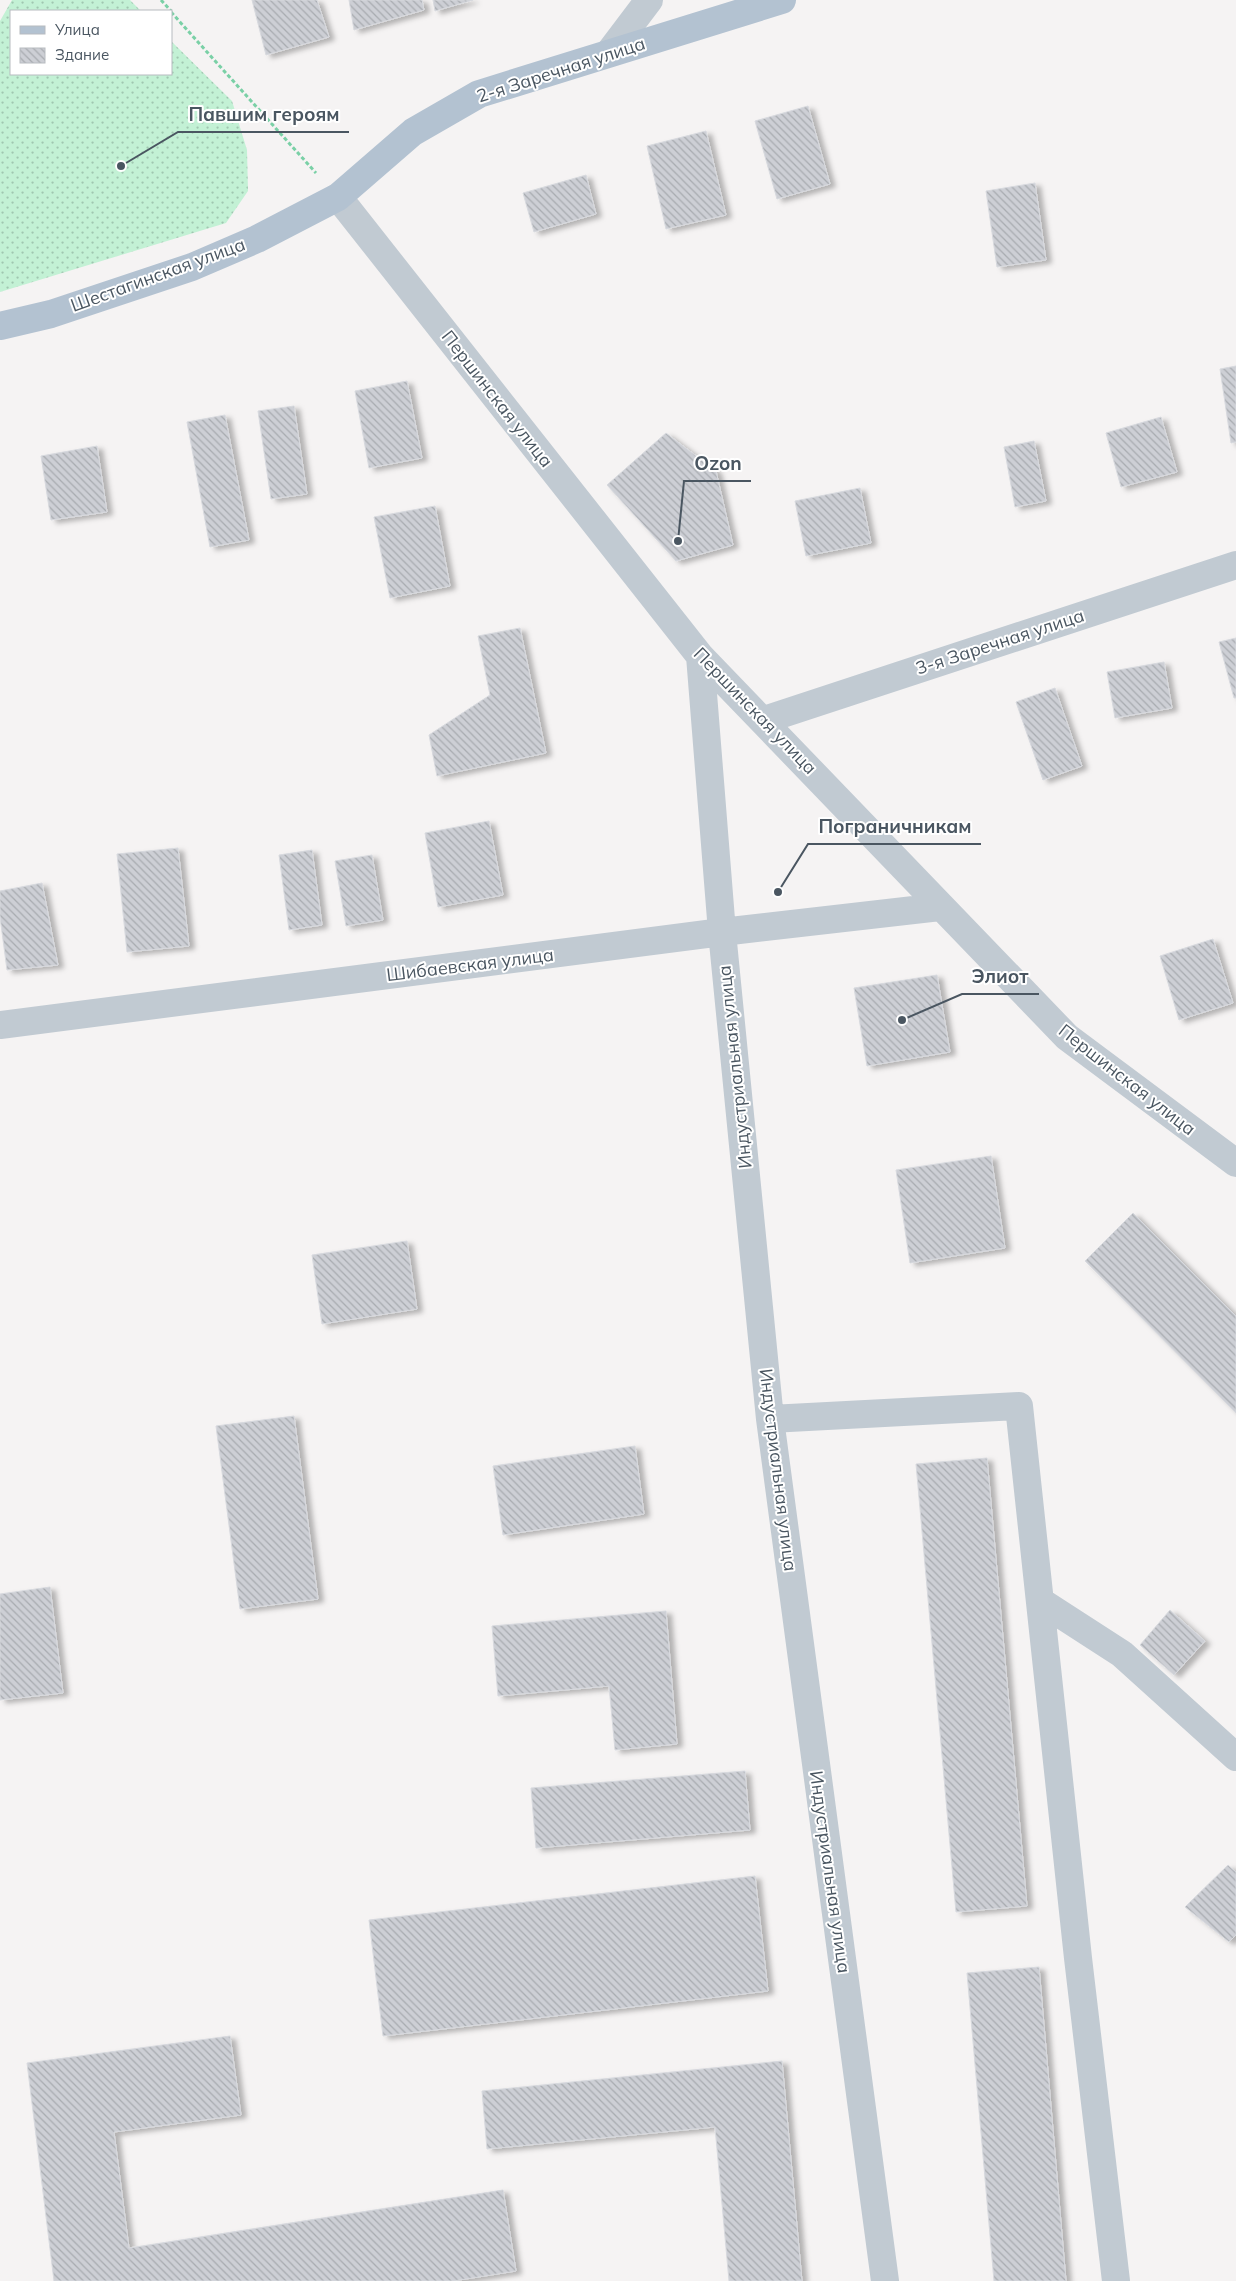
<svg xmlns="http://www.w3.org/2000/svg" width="1236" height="2281" font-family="Mulish,sans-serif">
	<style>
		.grass { fill: url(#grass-dots) }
		.building { fill: url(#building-back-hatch); stroke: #d7d9de; filter: url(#shadow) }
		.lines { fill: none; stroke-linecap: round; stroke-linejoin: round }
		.path { stroke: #7ad0a6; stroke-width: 3; stroke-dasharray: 4 2.5; stroke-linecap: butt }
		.minor { stroke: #c1cad2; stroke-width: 28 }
		.major { stroke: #b3c2d1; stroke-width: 28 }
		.labels { text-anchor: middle; stroke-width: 4; stroke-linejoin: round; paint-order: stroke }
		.street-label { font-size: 18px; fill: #4a5661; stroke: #fff }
		.leader { fill: none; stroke: #4a5661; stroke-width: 2 }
		.callout-dot { fill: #4a5661; stroke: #fff; stroke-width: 2 }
		.callout-label { font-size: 19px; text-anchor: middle; font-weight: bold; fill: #4a5661; stroke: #fff; stroke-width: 4; stroke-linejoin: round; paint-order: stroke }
	</style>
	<defs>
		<pattern id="grass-dots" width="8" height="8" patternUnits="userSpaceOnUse" patternTransform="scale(1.25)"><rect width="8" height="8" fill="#c3f1d5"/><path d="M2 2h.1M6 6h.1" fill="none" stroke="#a0c6b0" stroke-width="1.8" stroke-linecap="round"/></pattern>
		<pattern id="building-back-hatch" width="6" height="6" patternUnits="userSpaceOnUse" patternTransform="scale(1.25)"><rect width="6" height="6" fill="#cdcfd5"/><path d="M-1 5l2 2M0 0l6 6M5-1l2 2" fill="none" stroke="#a8abb0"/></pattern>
		<filter id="shadow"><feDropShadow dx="5.5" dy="3" stdDeviation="2.5" flood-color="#0004"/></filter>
	</defs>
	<rect width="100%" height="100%" fill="#f5f3f3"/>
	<path class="grass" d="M12,0h118l11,11h-130v63h160v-33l61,60 15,49 1,41 -22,32 -226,69v-271z"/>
	<path class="building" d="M252,0h65l12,37 -63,18z
		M349,0h73l2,10 -70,20z
		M433,0h40l-38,11z
		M808,106l22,78 -53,15 -22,-78z
		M706,131l20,84 -60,14 -19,-83z
		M586,175l10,39 -62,18 -11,-39z
		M1035,183l11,77 -49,7 -11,-76z
		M1236,366v76l-5,1 -11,-74z
		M407,381l15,77 -53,10 -14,-77z
		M294,406l13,88 -36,5 -13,-88z
		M225,415l24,125 -39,7 -23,-125z
		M1161,417l16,55 -56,15 -15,-54z
		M666,433l50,38 17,74 -57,16 -69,-76z
		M1034,441l12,60 -31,6 -11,-60z
		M97,446l10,66 -56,8 -10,-64z
		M860,488l11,55 -65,13 -11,-55z
		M435,506l15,80 -60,12 -16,-81z
		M520,628l26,125 -109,23 -8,-41 61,-40 -12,-59z
		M1236,638v60h-2l-15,-56z
		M1164,662l8,46 -57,10 -8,-46z
		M1055,688l27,78 -39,14 -27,-78z
		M489,821l14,74 -65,12 -13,-74z
		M178,848l11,98 -62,6 -10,-98z
		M312,850l10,75 -33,5 -10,-75z
		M372,855l11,65 -37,6 -11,-65z
		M42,883l16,82 -51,5 -7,-53v-26z
		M1213,939l20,64 -54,17 -19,-64z
		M937,975l13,77 -83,14 -13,-78z
		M991,1156l14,92 -95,15 -14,-93z
		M1133,1213l103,103v97l-151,-152z
		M407,1241l10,68 -95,15 -10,-69z
		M294,1416l24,183 -78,10 -24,-183z
		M635,1446l9,68 -141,21 -10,-69z
		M987,1458l40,448 -71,6 -40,-448z
		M50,1587l13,106 -63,7v-106z
		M1170,1610l35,31 -31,34 -34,-30z
		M666,1611l11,133 -62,6 -6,-64 -111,10 -6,-70z
		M745,1771l5,59 -214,18 -5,-60z
		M1228,1865l8,7v63l-7,7 -44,-35z
		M755,1876l13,115 -385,45 -14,-116z
		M1039,1967l27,314h-72l-27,-308z
		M230,2036l11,79 -127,17 15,116 374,-58 13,81 -63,10h-399l-27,-218z
		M782,2061l20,220h-73l-14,-154 -228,22 -5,-58z"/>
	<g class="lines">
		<path class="path" d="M161,0l10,11
			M171,12l145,161"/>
		<path class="minor" d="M609,53l40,-53
			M338,197l362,459 367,381 169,126
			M700,656l22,276 48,487 115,862
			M764,720l472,-155
			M0,1025l722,-93 218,-25
			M770,1419l249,-13 59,552 38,323
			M1040,1601l82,53 114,103"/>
		<path class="major" d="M0,326l51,-12 141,-47 65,-28 81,-42 75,-65 66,-38 303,-94"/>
	</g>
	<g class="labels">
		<g class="street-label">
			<text transform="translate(561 70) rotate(-18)" y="6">2-я Заречная улица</text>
			<text transform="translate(158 275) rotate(-20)" y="6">Шестагинская улица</text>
			<text transform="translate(497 399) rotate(52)" y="6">Першинская улица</text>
			<text transform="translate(1000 642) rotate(-18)" y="6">3-я Заречная улица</text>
			<text transform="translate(755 711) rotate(46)" y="6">Першинская улица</text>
			<text transform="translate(470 965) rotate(-7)" y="6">Шибаевская улица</text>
			<text transform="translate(735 1067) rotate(-96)" y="6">Индустриальная улица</text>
			<text transform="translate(1127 1080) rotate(38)" y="6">Першинская улица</text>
			<text transform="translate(778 1470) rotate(83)" y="6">Индустриальная улица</text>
			<text transform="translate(830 1872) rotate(82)" y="6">Индустриальная улица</text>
		</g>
	</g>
	<path class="leader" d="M121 166L178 132H349M678 541L684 481H751M778 892L808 844H981M902 1020L962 994H1039"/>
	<g class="callout-dot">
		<circle cx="121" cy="166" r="5"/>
		<circle cx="678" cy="541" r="5"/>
		<circle cx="778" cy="892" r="5"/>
		<circle cx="902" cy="1020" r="5"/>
	</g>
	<g class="callout-label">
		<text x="264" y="121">Павшим героям</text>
		<text x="718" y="470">Ozon</text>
		<text x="895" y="833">Пограничникам</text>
		<text x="1000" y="983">Элиот</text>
	</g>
	<rect x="10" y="10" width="162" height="65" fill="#ffffff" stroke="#b7bbc0"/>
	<rect x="20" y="26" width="25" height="8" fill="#b3c2d1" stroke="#b7bbc0"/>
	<text x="55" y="35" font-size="15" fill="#4a5661">Улица</text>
	<rect x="20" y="48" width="25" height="15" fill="url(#building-back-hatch)" stroke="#b7bbc0"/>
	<text x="55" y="60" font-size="15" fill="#4a5661">Здание</text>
</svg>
